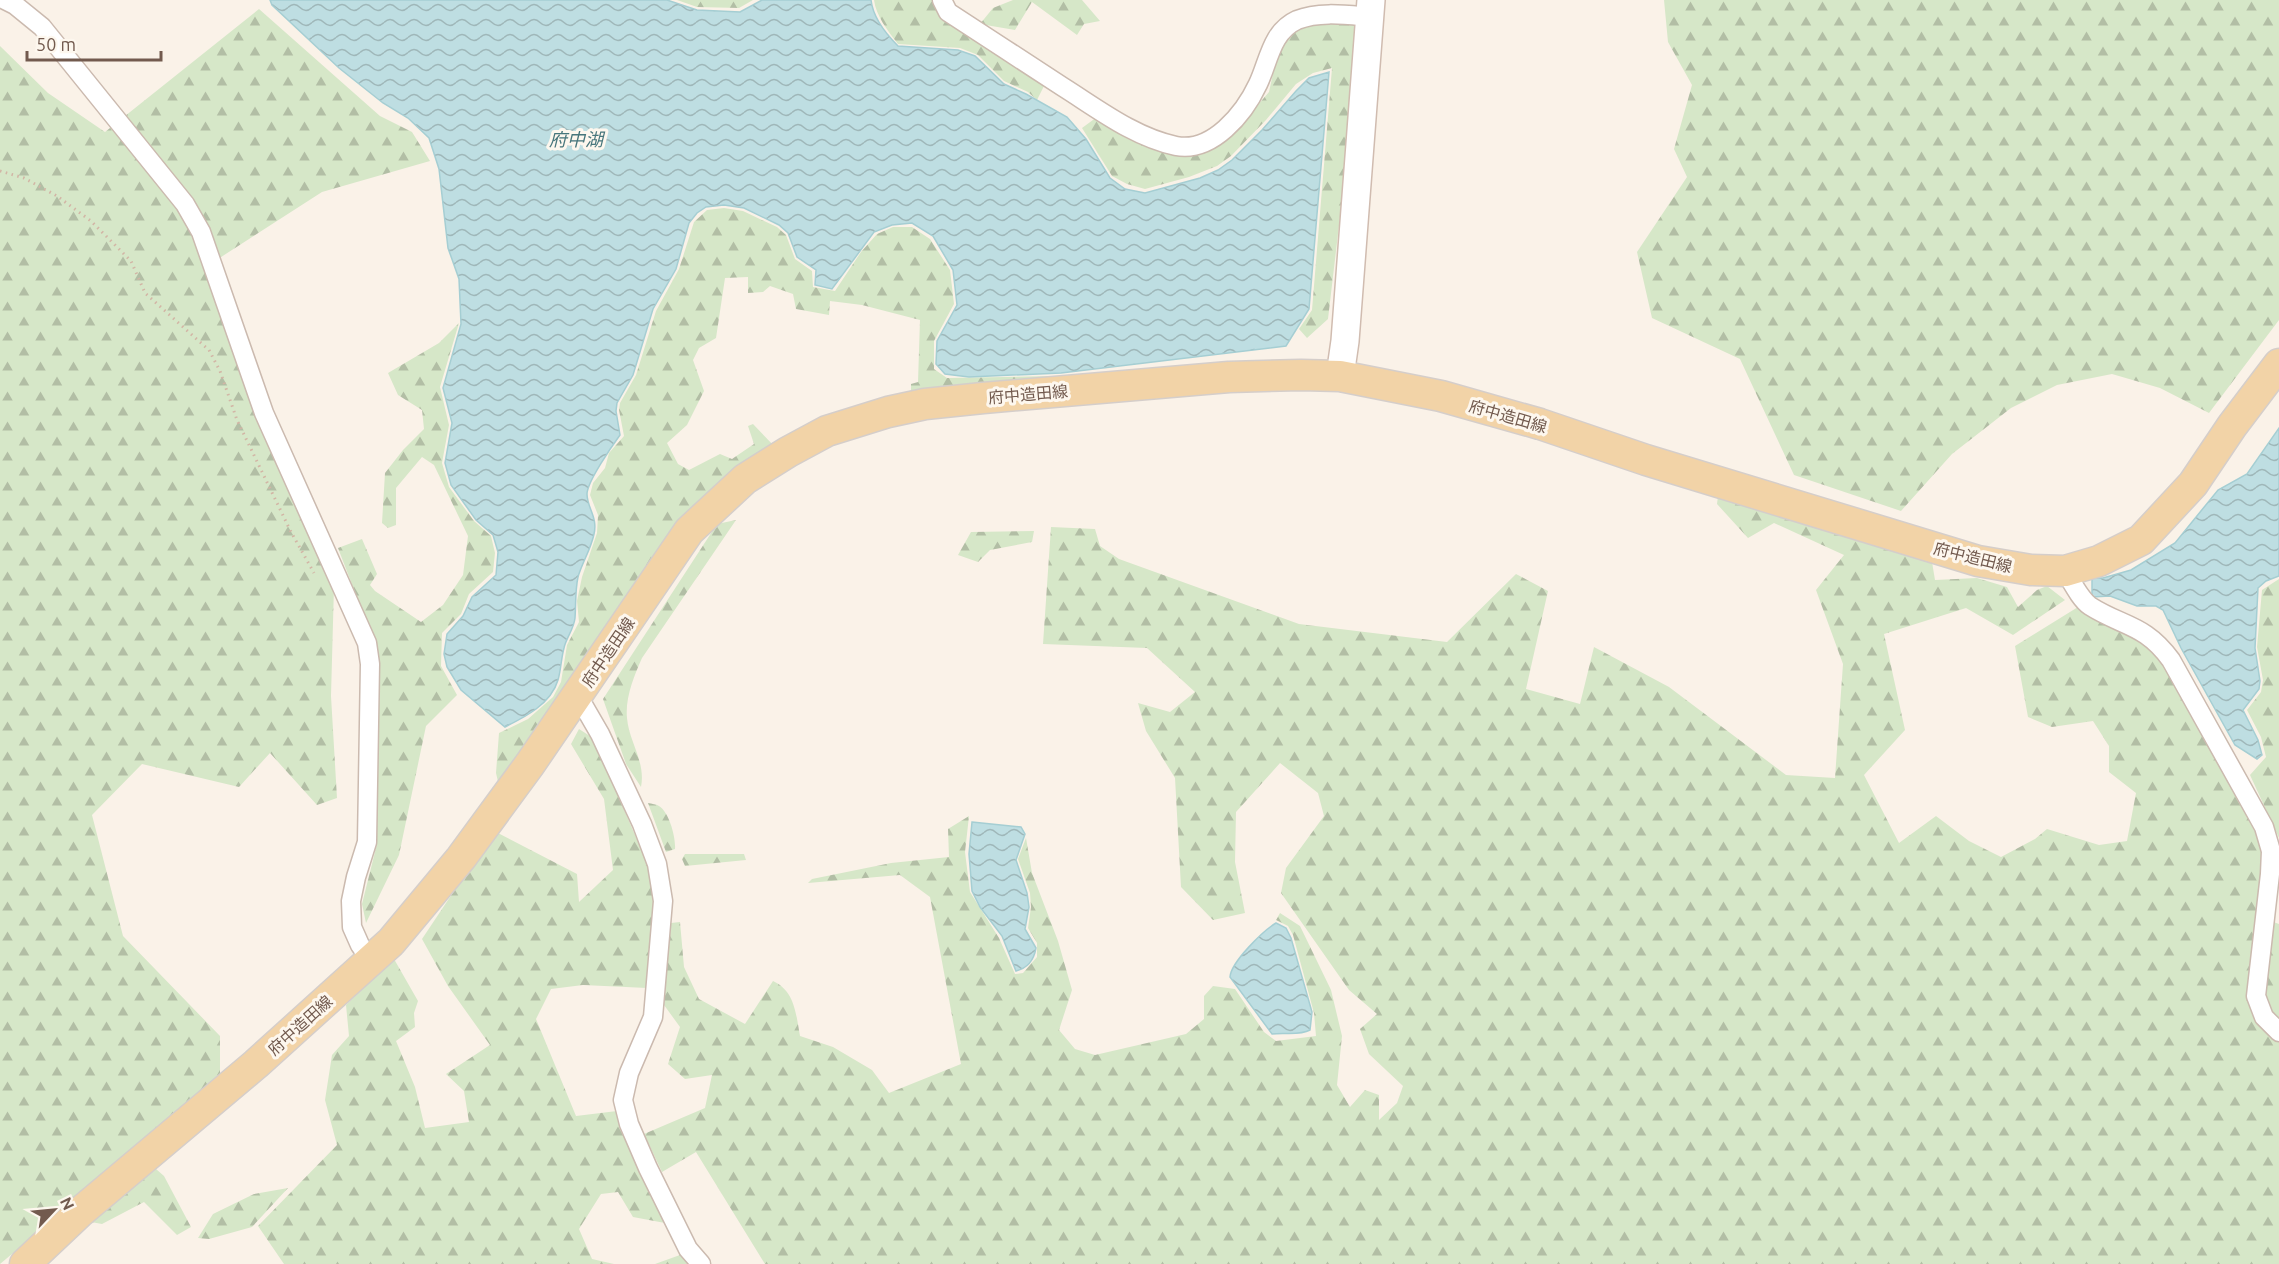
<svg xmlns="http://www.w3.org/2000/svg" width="2279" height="1264" font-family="Ubuntu,'Noto Sans JP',sans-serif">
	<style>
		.forest { fill: url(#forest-firs) }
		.water { fill: url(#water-waves); stroke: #a5ced3; stroke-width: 1.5 }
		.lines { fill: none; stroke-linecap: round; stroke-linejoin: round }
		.street-casing { stroke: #cbbaaf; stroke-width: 21 }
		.secondary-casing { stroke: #d0bcb0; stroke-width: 30 }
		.primary-casing { stroke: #d5ceca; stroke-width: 33 }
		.path { stroke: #d2b5a5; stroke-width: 3; stroke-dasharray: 1.5 4.5; stroke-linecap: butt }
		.street { stroke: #fff; stroke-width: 18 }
		.secondary { stroke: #fff; stroke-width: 27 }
		.primary { stroke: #f2d3a7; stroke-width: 30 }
		.labels { text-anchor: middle; stroke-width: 6; stroke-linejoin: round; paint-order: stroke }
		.street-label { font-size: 16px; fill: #725a4e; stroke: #fdf7ee }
		.water-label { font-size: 18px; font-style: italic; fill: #47767c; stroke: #fdf7ee }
	</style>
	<defs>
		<pattern id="forest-firs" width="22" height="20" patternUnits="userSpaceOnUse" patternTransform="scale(1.5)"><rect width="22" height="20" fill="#d6e7c8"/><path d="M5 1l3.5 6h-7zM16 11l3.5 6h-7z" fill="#b2bea5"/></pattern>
		<pattern id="water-waves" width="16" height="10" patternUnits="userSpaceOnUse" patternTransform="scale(1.5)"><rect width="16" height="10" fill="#bedee2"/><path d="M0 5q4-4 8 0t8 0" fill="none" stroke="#9fb7b9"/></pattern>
	</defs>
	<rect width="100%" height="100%" fill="#faf2e8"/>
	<path class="forest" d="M677,0h76l-14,8 -42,-1z
		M874,0h65l107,82 -9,18 -9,-8 -24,-11 -26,-26 -18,-7 -62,-4c-10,-13 -22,-28 -24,-44z
		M1013,0h69l18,21 -16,3 -7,11 -45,-33 -17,28 -35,-6 13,-16z
		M1664,0h615v320l-70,93 -49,-25 -48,-14 -55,11 -46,23 -59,46 -51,57 -107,-36 -54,-116 -88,-41 -15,-66 50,-75 -13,-28 18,-64 -24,-43z
		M259,9l121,107 32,16 18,29 -108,31 -118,76 130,318 -3,110 6,102 -20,7 -47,-52 -31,34 -97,-23 -50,51 31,121 97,100v44l-220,184v-1218l48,47 57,39z
		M1363,21l-35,298 -21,19 -8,-9 13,-19 20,-242 -19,5 -17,11 -30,36 -35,36 -14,10 -28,11 -44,12 -18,-5 -15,-8 -30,-48 15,-11 96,36 57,-39 19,-22 11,-50 22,-18z
		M724,208l19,3 34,16 9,8 9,24 17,12 1,16 22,4 26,-39 16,-18 16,-7h19l18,12 20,31 4,34 -20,37v28l13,9 105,-2v5l-141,17v-14l7,-2 2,-62 -58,-15 -32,-4 -1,14 -33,-6 -3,-15 -23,-8 -7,6 -15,1v-16l-23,1 -9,60 -17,10 -6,12 11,31 -17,34 -20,18 11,21 11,6 31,-16 12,5 22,-15 -6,-18 5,-2 23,24 -84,60 -193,278 -3,-13 3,-40 29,-14 25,-22 8,-15 6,-37 12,-23 -2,-21 5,-24 15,-44 1,-18 -8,-20 3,-12 12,-15 4,-15 15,-17 -5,-26 1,-7 16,-28 20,-64 23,-42 15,-47 13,-12z
		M459,323l-19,64 9,38 -7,38 7,24 25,34 17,15 4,17 -2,19 -24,22 -8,20 -19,19 -1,33 16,29 -31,31 -27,129 -33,68 -4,-19 15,-60 -1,-197 -38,-99 24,-9 15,35 -7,11 5,6 46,31 22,-17 20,-30 5,-39 -34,-71 -12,-8 -26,31v37l-8,3 -6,-5 3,-50 18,-23 21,-21 -2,-19 -24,-15 -10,-22 51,-30z
		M1718,496l214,66 3,18 42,-2 30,9 11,20 19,-17 10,-4 18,14 -52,35 -47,-27 -82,26 21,96 -41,45 35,68 37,-27 33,25 32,16 34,-18 12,-10 52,16 28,-4 9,-48 -27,-21v-26l-16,-25 -41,6 -24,-10 -13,-71 63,-39 67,37 19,20 99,182 -6,70 22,8v340h-1514l-69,-112 -34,20 -18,-38 61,-26 7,-33 -27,4 -17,-15 12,-37 -16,-22 7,-82 9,-1 4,45 15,32 46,25 28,-43c22,10 23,33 27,55l33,11 39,23 17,23 72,-29 -31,-167 -30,-22 -92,8 4,-4 79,-16 58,-6 -1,-28 21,-13 -4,36 5,40 29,46 16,36 8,-1 14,-16v-14l-9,-15 3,-21 -1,-14 -12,-34 8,-21 6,35 26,68 14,49 -13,40 16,19 20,6 91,-21 18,-15v-23l9,-10 22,3 29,43 12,9 40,-5 -2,-23 -21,-78 -5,-9 -12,-6 4,-7 20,13 31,64 11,46 -5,49 13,22 15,-17 14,5v25l18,-17 6,-17 -34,-32 -9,-25 17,-15 -28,-24 -68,-97 5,-25 38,-52 -6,-23 -38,-30 -44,49 -1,50 10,51 -32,7 -32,-33 -6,-109 -29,-47 -8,-28 32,9 25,-20 -48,-44 -104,-4 8,-117 44,2 5,17 19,13 180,65 148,18 69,-68 32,17 -22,98 54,15 14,-57 75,40 117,88 49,3 8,-114 -27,-74 28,-35 -70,-32 -26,15 -31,-34z
		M736,520l-94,138c-8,18 -17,40 -15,60 2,24 19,44 14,69l-15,-23 -23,-65 114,-175z
		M1034,531l-2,11 -42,8 -12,12 -20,-7 13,-23z
		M2279,579v259l-29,-63 16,-18 -5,-20 -14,-27 14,-18 2,-12 -6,-33 5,-57z
		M579,729l14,9 55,127 6,38 -7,85 -64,-3 -32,4 -15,30 40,97 41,-5 48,112 -32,-6 -15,-25 -17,2 -22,35 13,30 22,5h-330l-26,-38 79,-81 -12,-45 7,-45 17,-19 -3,-31 48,-46 24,42 -4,12 1,14 -19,14 19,46 10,41 44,-6 -5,-31 -18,-17 44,-29 -42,-59 -26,-47 72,-108 83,43 2,28 34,-32 -9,-71 -33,-55z
		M648,803c4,1 8,1 11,3 10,6 17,31 16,43l-9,3z
		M685,854h59l2,6 -61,6 -3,-7z
		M156,1169l8,7 27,51 -14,8 -33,-33 -42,22 -11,-2z
		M288,1188l-36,39 -43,12 -11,-1 15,-24 41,-20z
		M680,1255l8,9h-33z"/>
	<path class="water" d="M270,0h397l30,10 43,2 22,-12h109c2,18 15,34 27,46l60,4 17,6 29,28 22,10 41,23 19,22 24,39 15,11 20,4 55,-15 18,-8 14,-10 30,-30 34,-39 13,-13 20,-6 -20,237 -23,37 -225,27 -92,4 -24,-3 -9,-10 1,-23 20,-36 -4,-35 -20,-34 -21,-13 -20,2 -18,7 -42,57 -17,-4 1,-15 -19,-13 -9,-24 -9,-8 -35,-17 -20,-3 -18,2 -9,6 -8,10 -13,46 -23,40 -20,66 -16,28 -1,8 4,24c-8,11 -33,47 -33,59 0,14 11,23 7,40 -3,15 -12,29 -16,43 -3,14 -2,27 -3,41 -1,11 -9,20 -11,30 -3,11 -3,22 -6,32 -7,24 -33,37 -53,47l-44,-37 -14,-23 -3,-13 3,-20 16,-18 9,-19 24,-22 2,-23 -5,-17 -17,-15 -25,-35 -6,-22 7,-40 -9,-35 18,-64 -2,-45 -11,-31 -9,-79 -10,-31 -21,-20 -25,-15 -44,-35 -67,-63z
		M2279,428v148l-13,5 -8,7 -3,60 5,33 -1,8 -16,21 15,30 4,15 -5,4 -22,-14 -54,-97 -18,-38 -7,-4h-19l-27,-10 -18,1v-19h11l28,-8 44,-27 43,-53 29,-16z
		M972,822l49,5 4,7 -9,26 11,33 2,14 -4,22 11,19c-2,12 -8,20 -20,23l-14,-35 -22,-29 -8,-16 -3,-37z
		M1276,923l10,5 5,10 21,74 -2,18c-11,6 -26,2 -38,4l-42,-57c1,-15 33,-46 46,-54z"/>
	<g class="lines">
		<g class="street-casing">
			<path id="street" d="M5,0l10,5 27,22 143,177 16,28 63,181 103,230 3,21 -3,178 -11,35 -5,24 1,26 8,18 11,16
				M942,0l6,12c38,25 77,50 115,75 35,22 71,50 113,59 36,7 68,-32 82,-62 11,-23 13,-52 39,-64 22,-9 50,-5 73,-3
				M2065,571c7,11 15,28 25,35 33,21 55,18 81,54l93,167 7,24 -1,23 -14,122 8,21 15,15
				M578,696l22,38 42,90 15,40 6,37 -10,116 -24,56 -6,27 6,24 19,44 40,81 13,15"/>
		</g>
		<g class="secondary-casing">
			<path id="secondary" d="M1340,376l5,-35 26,-341"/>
		</g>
		<g class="primary-casing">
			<path id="primary" d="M25,1264l54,-51 177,-149 135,-122 70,-84 69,-94 159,-233 56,-52 43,-27 39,-21 61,-19 37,-8 58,-6 246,-21 72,-2 39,1 101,20 99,28 106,36 332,101 53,9 34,1 34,-10 42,-21 52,-56 39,-58 47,-62"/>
		</g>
		<path class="path" d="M0,171l24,7 33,18 34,25 40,40 14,32 64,57 11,21 17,49 54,112 23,41"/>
		<use href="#street" class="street"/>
		<use href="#secondary" class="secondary"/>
		<use href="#primary" class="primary"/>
	</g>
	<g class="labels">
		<g class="street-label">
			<text transform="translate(1028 394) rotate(-5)" y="6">府中造田線</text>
			<text transform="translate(1508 416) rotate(16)" y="6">府中造田線</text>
			<text transform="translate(1973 557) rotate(14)" y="6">府中造田線</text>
			<text transform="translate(608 652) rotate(-56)" y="6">府中造田線</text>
			<text transform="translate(300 1025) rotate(-42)" y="6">府中造田線</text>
		</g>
		<g class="water-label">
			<text x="576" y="146">府中湖</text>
		</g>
	</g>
	<g transform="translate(54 1210) rotate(64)" stroke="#fdf7ee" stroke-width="4.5" paint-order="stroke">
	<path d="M0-4.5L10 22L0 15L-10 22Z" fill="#725a4e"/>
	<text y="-9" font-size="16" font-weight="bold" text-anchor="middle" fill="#725a4e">N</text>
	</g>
	<path d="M27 51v9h134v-9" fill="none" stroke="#725a4e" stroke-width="3"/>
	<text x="36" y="51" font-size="18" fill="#725a4e" stroke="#fdf7ee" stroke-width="4.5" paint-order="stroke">50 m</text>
</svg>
